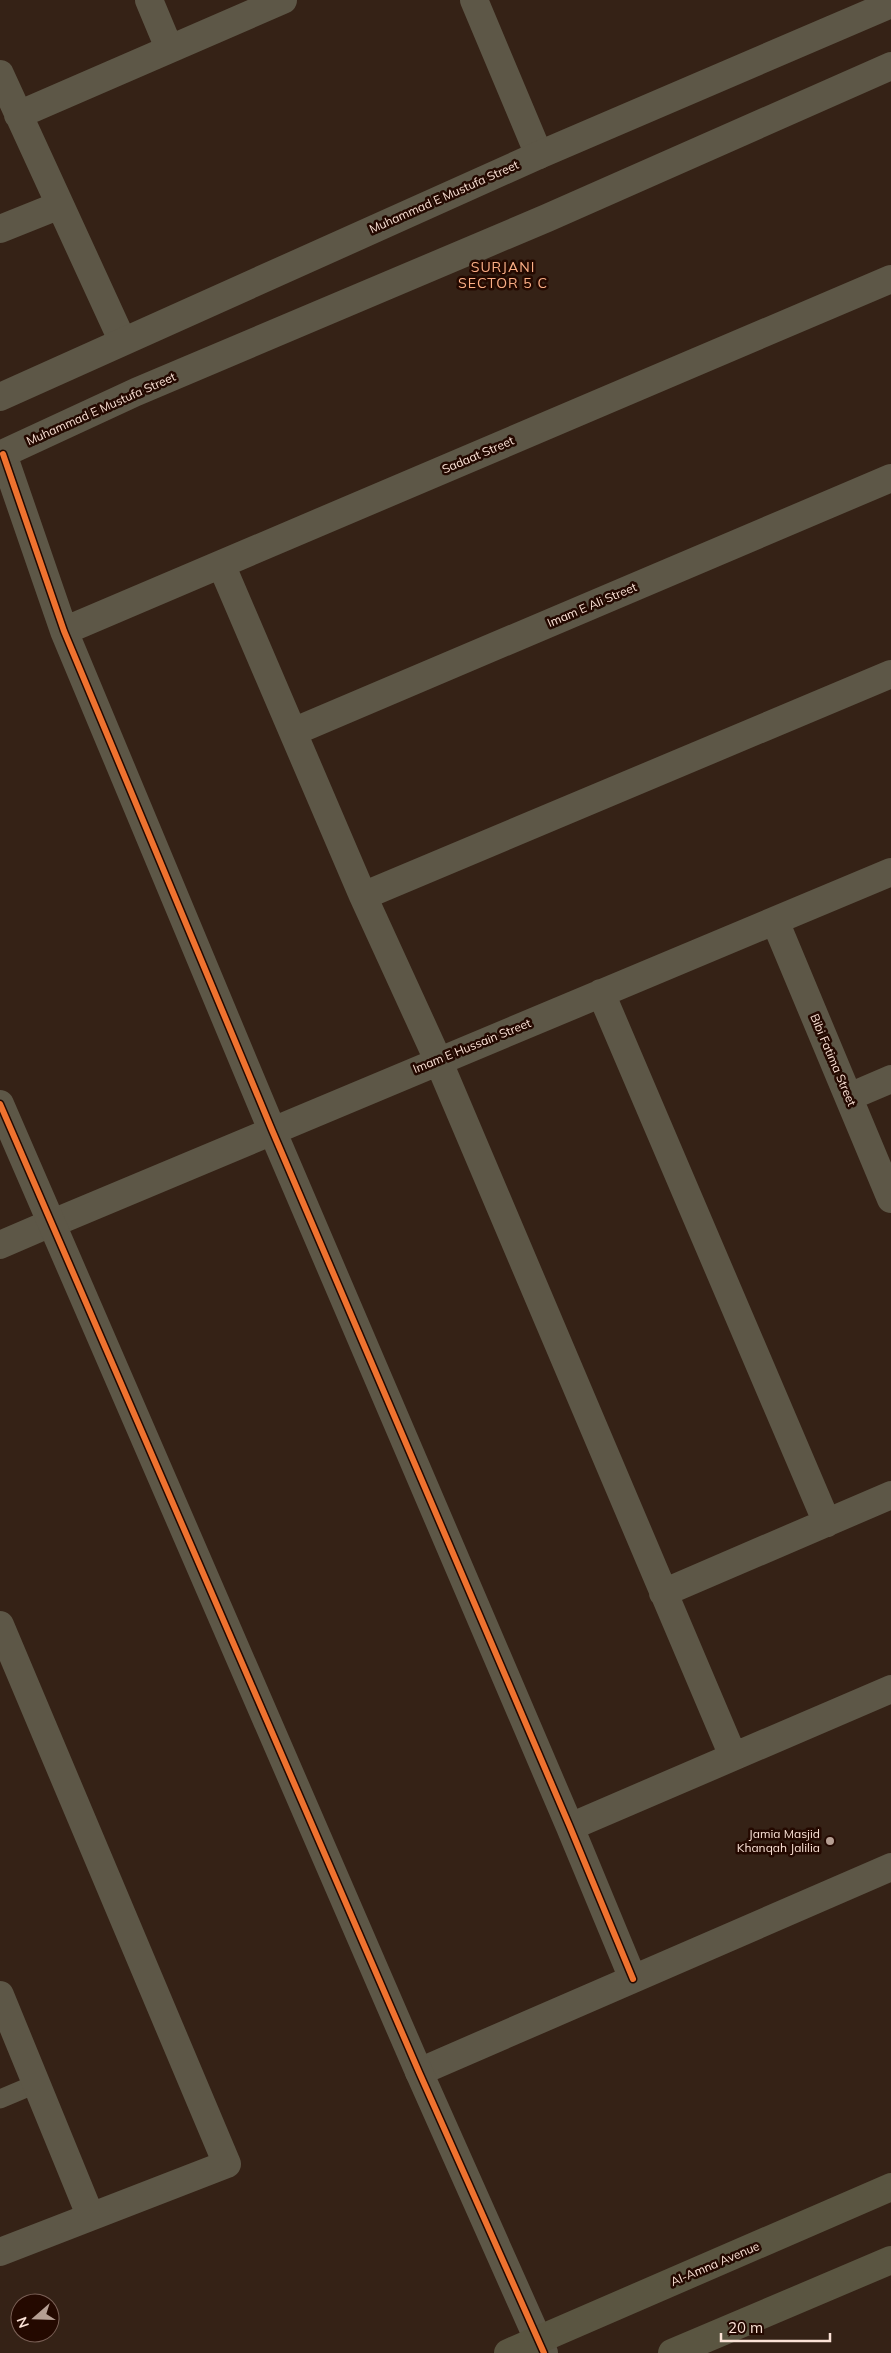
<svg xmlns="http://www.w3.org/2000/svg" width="891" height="2353" font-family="Mulish,sans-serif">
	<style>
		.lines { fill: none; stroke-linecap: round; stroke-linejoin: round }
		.service { stroke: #5d5747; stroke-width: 19 }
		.minor { stroke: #5d5747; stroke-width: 28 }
		.tertiary { stroke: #5d5747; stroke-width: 28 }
		.secondary { stroke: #5a5541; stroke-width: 28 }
		.cycleway-casing { stroke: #240900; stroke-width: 9 }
		.cycleway { stroke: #ef722f; stroke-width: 6 }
		.poi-dot { fill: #b69f93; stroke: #240900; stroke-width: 2 }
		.labels { text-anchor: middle; stroke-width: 5; stroke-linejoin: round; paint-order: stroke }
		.street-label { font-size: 12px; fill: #fbe2d6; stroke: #240900 }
		.poi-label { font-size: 12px; fill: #fbe2d6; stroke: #240900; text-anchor: end }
		.neighbourhood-label { font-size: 14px; letter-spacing: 1px; fill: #fcaf86; stroke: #240900 }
	</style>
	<rect width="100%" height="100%" fill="#352216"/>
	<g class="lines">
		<path class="service" d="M0,2099l38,-16"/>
		<path class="minor" d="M149,0l20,48
			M474,0l65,155
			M0,74l122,266
			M18,115l265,-115
			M0,229l60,-24
			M3,454l61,177 208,499 298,697 63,152
			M221,564l142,332 75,164 295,696
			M64,631l827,-352
			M293,732l598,-254
			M363,896l528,-222
			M775,921l116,278
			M601,993l226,530
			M849,1097l42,-18
			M53,1223l838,-351
			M0,1245l51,-22
			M663,1593l228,-98
			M0,1625l227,539 -227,88
			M570,1827l321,-138
			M0,1995l90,220
			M419,2072l472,-205"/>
		<path class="tertiary" d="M0,397l539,-242 352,-151
			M0,455l136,-63 411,-174 344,-152
			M0,1104l419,968 125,281"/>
		<path class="secondary" d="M508,2353l383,-166
			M672,2353l219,-93"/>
		<g class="cycleway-casing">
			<path id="cycleway" d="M3,454l61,177 208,499 298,697 63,152
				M0,1104l419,968 125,281"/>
		</g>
		<use href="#cycleway" class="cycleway"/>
	</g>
	<circle class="poi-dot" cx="830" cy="1841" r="5"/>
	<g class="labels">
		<g class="street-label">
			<text transform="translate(444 197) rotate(-24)" y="4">Muhammad E Mustufa Street</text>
			<text transform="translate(101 409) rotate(-24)" y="4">Muhammad E Mustufa Street</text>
			<text transform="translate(478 455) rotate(-23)" y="4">Sadaat Street</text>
			<text transform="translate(592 605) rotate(-23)" y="4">Imam E Ali Street</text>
			<text transform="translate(472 1046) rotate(-22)" y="4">Imam E Hussain Street</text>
			<text transform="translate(833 1060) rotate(67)" y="4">Bibi Fatima Street</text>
			<text transform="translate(715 2264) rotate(-23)" y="4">Al-Amna Avenue</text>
		</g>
		<g class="poi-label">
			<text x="820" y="1838">Jamia Masjid<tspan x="820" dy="14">Khanqah Jalilia</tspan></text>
		</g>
		<g class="neighbourhood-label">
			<text x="503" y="272">SURJANI<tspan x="503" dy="16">SECTOR 5 C</tspan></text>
		</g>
	</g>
	<g transform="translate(35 2318) rotate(250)"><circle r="24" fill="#240900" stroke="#7a6056"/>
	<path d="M0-4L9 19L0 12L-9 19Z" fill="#b69f93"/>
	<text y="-8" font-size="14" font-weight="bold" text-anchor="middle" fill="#fbe2d6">N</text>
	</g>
	<path d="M721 2333v8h109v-8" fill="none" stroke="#fbe2d6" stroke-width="2.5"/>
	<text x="728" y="2333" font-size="15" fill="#fbe2d6" stroke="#240900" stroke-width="4" paint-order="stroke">20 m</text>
</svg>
